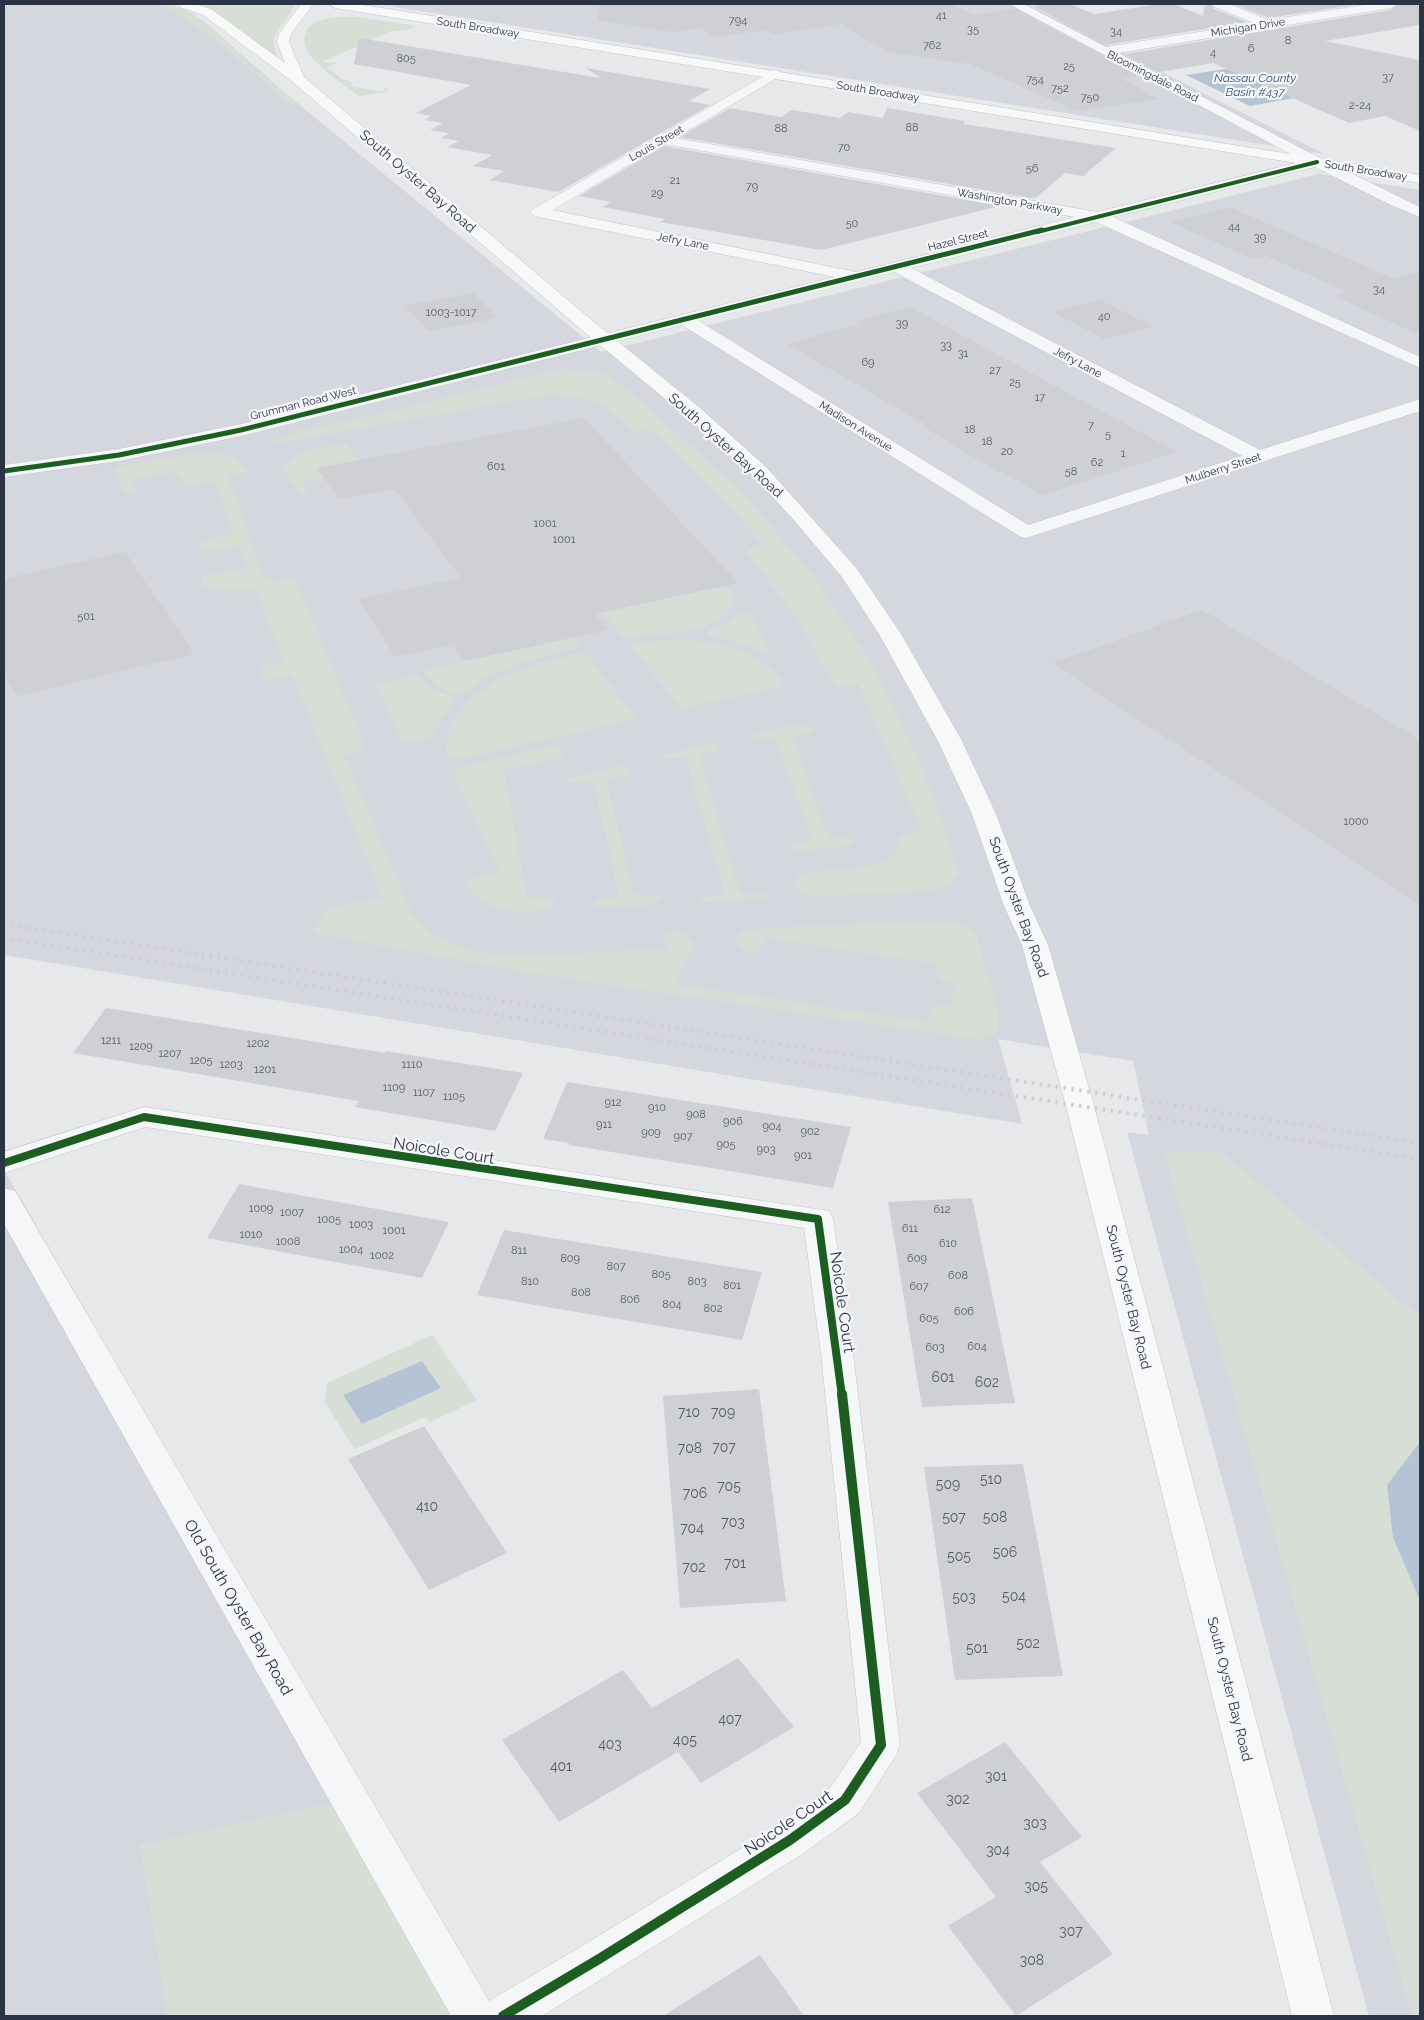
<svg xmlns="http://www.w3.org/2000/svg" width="1424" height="2020" font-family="Raleway,sans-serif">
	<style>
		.built { fill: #d4d7dd }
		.green { fill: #d6ded6 }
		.water { fill: #b4c4d5 }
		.building { fill: #ced0d3 }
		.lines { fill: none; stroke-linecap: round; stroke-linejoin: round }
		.minor-casing { stroke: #c4c6c8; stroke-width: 1 }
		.major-casing { stroke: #c2c5c8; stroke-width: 1 }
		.minor { fill: #f5f6f7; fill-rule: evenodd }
		.major { fill: #f8f8f8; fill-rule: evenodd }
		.rail { stroke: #cecfd2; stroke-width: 4; stroke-dasharray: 2.5 5.5; stroke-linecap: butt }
		.cycleway-far3-casing { stroke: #f4f6f9; stroke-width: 5.5 }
		.cycleway-far2-casing { stroke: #f4f6f9; stroke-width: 7 }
		.cycleway-far1-casing { stroke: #f4f6f9; stroke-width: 11 }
		.cycleway-casing { stroke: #f4f6f9; stroke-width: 13 }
		.cycleway-far3 { stroke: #1b5e20; stroke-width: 4 }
		.cycleway-far2 { stroke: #1b5e20; stroke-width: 5 }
		.cycleway-far1 { stroke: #1b5e20; stroke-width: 8 }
		.cycleway { stroke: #1b5e20; stroke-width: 10 }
		.labels { text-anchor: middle; stroke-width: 4.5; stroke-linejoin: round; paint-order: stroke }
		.number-label { font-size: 11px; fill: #545c69 }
		.far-street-label { font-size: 11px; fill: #2b3445; stroke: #f4f6f9 }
		.far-water-label { font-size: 12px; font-style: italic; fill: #34527a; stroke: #f4f6f9 }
		.street-label { font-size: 14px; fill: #2b3445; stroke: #f4f6f9 }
		.near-number-label { font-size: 14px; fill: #545c69 }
		.near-street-label { font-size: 16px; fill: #2b3445; stroke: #f4f6f9 }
	</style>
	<rect width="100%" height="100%" fill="#e6e8ea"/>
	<path class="built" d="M4,4h154l50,21 77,68 316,259 718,-178 101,16v1826h-51l-242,-884 22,3 -16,-74 -135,-22 24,85 -1018,-169z
		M377,4h650l297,150z
		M4,1170l489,846h-489z"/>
	<path class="green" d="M160,4c38,0 67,40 94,64 14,13 30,24 45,36l-8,3c-40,-40 -83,-74 -131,-103z
		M200,4h89l5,1c-7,21 -30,29 -15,54l-6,-1 -45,-38z
		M340,17h17l59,9 -9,4 -15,1 -70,31 16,1 -11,4 15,12 10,3 -1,4 31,6 4,-5 2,1 -1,4 -28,4c-16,-13 -61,-39 -54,-61 4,-16 21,-16 35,-18z
		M563,368l11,4 20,-4 10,5 33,24 109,99 71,84 55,84 51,105 36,103 -8,12 -20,7 -118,6 -13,-4 -5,-8 3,-9c32,-13 76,2 101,-27v-12l2,-2 21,-3 -64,-148 -16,3 -7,-2 -41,-69 -47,-64 2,-3 14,-3 -36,-43 -76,-73 -17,2c-33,-31 -39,-35 -84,-37l-277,49v-3l27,-11 64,-13z
		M343,444h3l13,16 -41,8 6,10 -22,4 5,12 -7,1 -18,-27c13,-20 39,-20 61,-24z
		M203,452l-3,2c6,2 10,-1 16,-1 14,-1 25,10 32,19l-20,4 36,100 13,6 15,-4 7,9 66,159 -3,5 -18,4 69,161 23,21 39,15 43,4 148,-7 -2,-14c11,-7 24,-2 30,8l-18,41 252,38 4,-13 6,-3 12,1 6,-24 -14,-2 -6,-5 2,-12 -173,-26 -5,13c-11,4 -23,-1 -24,-14l7,-7 64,-4 141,-5 17,3 11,9 23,83 -1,15 -19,9 -450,-67 -217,-40 15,-24 55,-12 -90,-221 -25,4 -7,-7 1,-5 3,-2 20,-5 -30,-73c-19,2 -33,6 -51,-3l-2,-6 3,-4 43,-7 -7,-21 -22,3 -2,-3 -12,3 -5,-2 -1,-4 3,-3 32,-7 -19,-52 -29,3 -9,-13 -44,7 6,11 -10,4 -5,-2 -8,-23 1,-2z
		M728,585l7,17c-21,37 -75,30 -112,36l-20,-26z
		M741,611l8,1 21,40 -1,1h-5l-32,-12 -25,-6v-3l21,-9z
		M573,638l7,10c-31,7 -63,14 -93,29 -9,5 -19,16 -30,16 -15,-1 -27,-13 -35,-23z
		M678,639c28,3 60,6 83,22 8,5 14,13 20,19l2,4 -4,3 -98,22 -52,-65z
		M585,652l52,67 -178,40 -10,-1 -4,-6 5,-26 17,-25 32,-22 35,-14z
		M418,675l12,12 24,10 2,3 -14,18 -10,20 -27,5 -4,-2 -25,-57z
		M796,725l12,1 6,4v3l-21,4 36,102 20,-1 5,4 -3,4 -56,5 -5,-3 1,-4 21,-3 -36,-102 -17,1 -6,-2 2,-4z
		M709,744h7l4,6 -21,5 41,138 22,-1 5,3 -5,4 -59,3 -4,-2 3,-3 23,-3 -39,-136h-26l4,-3z
		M556,745l7,9 -2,4 -33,8 -24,2 23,130 23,-1 4,3v5c-19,12 -64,7 -80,-11 -4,-3 -6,-9 -9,-13l34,-9 -45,-97 2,-6z
		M617,766l9,1 3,3v5l-23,4 28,116h26l1,5 -8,5 -54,2 -6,-3 4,-4 22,-4 -26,-115 -22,1 -3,-1 1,-3z
		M1164,1152h57l199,165v125l-33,43 6,52 27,64v415h-8z
		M432,1335l45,65 -47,22 -5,-5 -70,32 -30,-46 2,-20z
		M349,1799l125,217h-307l-27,-171z"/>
	<path class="water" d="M1337,52l12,36 -99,18 -64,-31z
		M422,1361l19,27 -79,36 -19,-29z
		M1420,1442v159l-27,-64 -6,-52z"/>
	<path class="building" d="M599,4h352l23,11 41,-6 125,67 -18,3 36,20 -81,12 -107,-47 -82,-12 -47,-28 -67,10 -9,-4 -49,7 -16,-9 -27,4 -75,-12z
		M1050,4h20l24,10 66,-10h14l29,12 2,-12h6l3,5 33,13 -141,23 -73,-39z
		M1233,4h127l-91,14z
		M1399,4h21v21l-95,16 95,19v71l-35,-15 -36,7 -136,-60 -54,9 -35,-18 267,-44z
		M359,38l242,40 -15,-10 124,21 -21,12 21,4 -152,87 -68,-12 14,-9 -31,-5 19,-11 -45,-8 12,-6 -18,-3 8,-5 -19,-3 13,-7 -19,-3 7,-4 -15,-3 55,-28 -117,-21z
		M730,108l51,9 11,-7 48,8 8,-6 35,6 4,-10 77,13v3l152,24 -33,28 -18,-3 -28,24 -7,1 -350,-61z
		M664,146l336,60 -179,44 -161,-28 5,-3 -62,-12 8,-5 -32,-6z
		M1229,207l166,72 25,-7v63l-86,-39 14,-4 -82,-36 -13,3 -82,-37z
		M473,293l25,25 -70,13 -24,-25z
		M1100,300l52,26 -48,13 -51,-27z
		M910,307l178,97 89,48 -135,43 -41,-24 -3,1 -74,-45 4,-1 -141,-82 74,-20 -5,-3z
		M584,418l154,165 -143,31 13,16 -144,31 -11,-17 -58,13 -37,-58 103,-21 -66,-89 -56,10 -22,-31z
		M125,552l69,102 -178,42 -12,-22v-95z
		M1202,610l218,130v165l-367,-242z
		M106,1008l279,45 1,-2 137,22 -28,58 -140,-24 4,-6 -286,-48z
		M567,1082l284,45 -18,61 -264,-43v-2l-26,-4z
		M239,1184l210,38 -27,56 -215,-40z
		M972,1198l43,205 -93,4 -34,-205z
		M504,1230l258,42 -20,68 -265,-45z
		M759,1389l27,212 -106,7 -17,-212z
		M424,1426l83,127 -78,37 -81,-131z
		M1023,1464l40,212 -108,4 -31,-213z
		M738,1658l56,69 -93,56 -23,-31 -119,70 -57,-82 121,-70 29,38z
		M1005,1742l77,95 -42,25 73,92 -97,62 -68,-90 48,-29 -79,-104z
		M760,1955l44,61h-141z"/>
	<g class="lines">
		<g class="minor-casing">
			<path id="minor" d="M1009,4h15l82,43 148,-24 -39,-16 -2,-3h16l40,16 101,-16h27l-6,4 -273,45 204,106 98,48v10l-29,-12 -76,-38 -202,50 307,140v11l-324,-146 -185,46 349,182 160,-51v12l-394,127 -7,-2 -337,-211 -441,111 -122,25 -115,16v-12l115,-16 122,-25 594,-147 -297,-60 -5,-2 -3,-3 3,-3 241,-139 5,1 2,3 -2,3 -104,61 422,74 207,-51zM664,144l411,73 -219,55 -304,-62zM894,272l348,184 -214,69 -329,-204z
				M144,1107l685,104 4,8 20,134 47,392 -5,12 -36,56 -55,40 -262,163h-91l-447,-792v-36l11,3 4,7 470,803 95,-56 192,-118 55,-40 30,-45 -40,-389 -17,-125 -659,-101 -141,46v-21z"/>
		</g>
		<g class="major-casing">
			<path id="major" d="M178,4h17l16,5 74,54 -8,-21 2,-8 22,-30h12l-22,30 -2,8 15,35 291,246 105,85 67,60 90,101 44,65 61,107 34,73 34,92 18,39 46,161 240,910h-42l-226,-910 -44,-161 -18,-39 -32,-92 -34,-73 -59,-107 -37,-57 -49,-58 -40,-43 -67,-60 -103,-85 -290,-249 -90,-67 -23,-8z
				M329,4h28l1063,171v8l-1085,-175z"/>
		</g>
		<use href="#minor" class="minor"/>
		<use href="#major" class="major"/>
		<path class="rail" d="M4,924l1416,219
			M4,938l1416,221"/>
		<g class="cycleway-far3-casing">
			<path id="cycleway-far3" d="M1037,232l280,-70"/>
		</g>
		<g class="cycleway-far2-casing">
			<path id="cycleway-far2" d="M4,471l115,-16 122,-25 801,-200"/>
		</g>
		<g class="cycleway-far1-casing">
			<path id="cycleway-far1" d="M4,1163l140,-46 674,102 24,177"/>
		</g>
		<g class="cycleway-casing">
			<path id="cycleway" d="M503,2016l96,-57 191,-119 55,-40 36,-55 -39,-351"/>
		</g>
		<use href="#cycleway-far3" class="cycleway-far3"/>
		<use href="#cycleway-far2" class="cycleway-far2"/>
		<use href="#cycleway-far1" class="cycleway-far1"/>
		<use href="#cycleway" class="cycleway"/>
	</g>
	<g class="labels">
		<g class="number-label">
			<text x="941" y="19">41</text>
			<text x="738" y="24">794</text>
			<text x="973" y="33">35</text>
			<text x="1116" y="35">34</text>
			<text x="1288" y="44">8</text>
			<text x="932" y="49">762</text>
			<text x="1251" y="52">6</text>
			<text x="1213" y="56">4</text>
			<text x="406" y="62">805</text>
			<text x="1069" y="70">25</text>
			<text x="1388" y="81">37</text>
			<text x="1035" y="83">754</text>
			<text x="1060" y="92">752</text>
			<text x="1090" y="101">750</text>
			<text x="1360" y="109">2-24</text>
			<text x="912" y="131">88</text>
			<text x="781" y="132">88</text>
			<text x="844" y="151">70</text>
			<text x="1032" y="172">56</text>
			<text x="675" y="184">21</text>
			<text x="752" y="190">79</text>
			<text x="657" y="197">29</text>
			<text x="852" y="227">50</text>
			<text x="1234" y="230">44</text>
			<text x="1260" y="241">39</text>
			<text x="1379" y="293">34</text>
			<text x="451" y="316">1003-1017</text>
			<text x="1104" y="320">40</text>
			<text x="902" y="327">39</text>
			<text x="946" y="349">33</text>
			<text x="963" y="357">31</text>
			<text x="868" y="366">69</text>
			<text x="995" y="374">27</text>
			<text x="1015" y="386">25</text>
			<text x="1040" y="401">17</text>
			<text x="1091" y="429">7</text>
			<text x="970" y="433">18</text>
			<text x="1108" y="438">5</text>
			<text x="987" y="445">18</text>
			<text x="1007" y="455">20</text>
			<text x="1123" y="457">1</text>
			<text x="1097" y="466">62</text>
			<text x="496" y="470">601</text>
			<text x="1071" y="475">58</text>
			<text x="545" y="527">1001</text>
			<text x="564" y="543">1001</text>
			<text x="86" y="620">501</text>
			<text x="1356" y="825">1000</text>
			<text x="111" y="1044">1211</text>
			<text x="258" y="1047">1202</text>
			<text x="141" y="1050">1209</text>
			<text x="170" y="1057">1207</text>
			<text x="201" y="1064">1205</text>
			<text x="231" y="1068">1203</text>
			<text x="412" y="1068">1110</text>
			<text x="265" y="1073">1201</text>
			<text x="394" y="1091">1109</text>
			<text x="424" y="1096">1107</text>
			<text x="454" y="1100">1105</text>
			<text x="613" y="1106">912</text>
			<text x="657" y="1111">910</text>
			<text x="696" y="1118">908</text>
			<text x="733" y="1125">906</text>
			<text x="604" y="1128">911</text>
			<text x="772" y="1130">904</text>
			<text x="810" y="1135">902</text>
			<text x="651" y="1136">909</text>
			<text x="683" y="1140">907</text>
			<text x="726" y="1148">905</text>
			<text x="766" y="1153">903</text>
			<text x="803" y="1159">901</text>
			<text x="261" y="1212">1009</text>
			<text x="942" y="1213">612</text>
			<text x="292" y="1216">1007</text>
			<text x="329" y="1223">1005</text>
			<text x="361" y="1228">1003</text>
			<text x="910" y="1232">611</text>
			<text x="394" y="1234">1001</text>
			<text x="251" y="1238">1010</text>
			<text x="288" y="1245">1008</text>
			<text x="948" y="1247">610</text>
			<text x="351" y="1253">1004</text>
			<text x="519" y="1254">811</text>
			<text x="382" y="1259">1002</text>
			<text x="570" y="1262">809</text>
			<text x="917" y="1262">609</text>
			<text x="616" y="1270">807</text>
			<text x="661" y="1278">805</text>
			<text x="958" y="1279">608</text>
			<text x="530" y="1285">810</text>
			<text x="697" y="1285">803</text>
			<text x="732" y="1289">801</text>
			<text x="919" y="1290">607</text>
			<text x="581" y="1296">808</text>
			<text x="630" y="1303">806</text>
			<text x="672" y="1308">804</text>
			<text x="713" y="1312">802</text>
			<text x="964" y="1315">606</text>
			<text x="929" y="1322">605</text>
			<text x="977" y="1350">604</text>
			<text x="935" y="1351">603</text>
		</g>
		<g class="far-street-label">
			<text transform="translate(478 27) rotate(9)" y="4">South Broadway</text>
			<text transform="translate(1248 27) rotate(-9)" y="4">Michigan Drive</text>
			<text transform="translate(1153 76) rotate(27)" y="4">Bloomingdale Road</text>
			<text transform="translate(878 91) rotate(9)" y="4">South Broadway</text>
			<text transform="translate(656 143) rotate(-30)" y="4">Louis Street</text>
			<text transform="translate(1366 170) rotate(9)" y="4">South Broadway</text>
			<text transform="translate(1010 201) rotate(10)" y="4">Washington Parkway</text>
			<text transform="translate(958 240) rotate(-14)" y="4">Hazel Street</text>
			<text transform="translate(683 241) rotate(11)" y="4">Jefry Lane</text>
			<text transform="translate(1078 362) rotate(28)" y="4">Jefry Lane</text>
			<text transform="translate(303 403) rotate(-14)" y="4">Grumman Road West</text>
			<text transform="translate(856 426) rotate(32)" y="4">Madison Avenue</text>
			<text transform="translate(1223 468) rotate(-18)" y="4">Mulberry Street</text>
		</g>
		<g class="far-water-label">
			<text x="1255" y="82">Nassau County<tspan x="1255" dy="14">Basin #437</tspan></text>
		</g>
		<g class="street-label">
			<text transform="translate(418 181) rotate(41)" y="5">South Oyster Bay Road</text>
			<text transform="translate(726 445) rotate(42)" y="5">South Oyster Bay Road</text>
			<text transform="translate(1019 907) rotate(70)" y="5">South Oyster Bay Road</text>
			<text transform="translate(1129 1297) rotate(76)" y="5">South Oyster Bay Road</text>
			<text transform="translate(1230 1689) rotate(76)" y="5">South Oyster Bay Road</text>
		</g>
		<g class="near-number-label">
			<text x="943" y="1382">601</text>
			<text x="987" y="1387">602</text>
			<text x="689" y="1417">710</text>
			<text x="723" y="1417">709</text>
			<text x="724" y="1452">707</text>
			<text x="690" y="1453">708</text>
			<text x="991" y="1484">510</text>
			<text x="948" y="1489">509</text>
			<text x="729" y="1491">705</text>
			<text x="695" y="1498">706</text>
			<text x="427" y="1511">410</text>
			<text x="954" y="1522">507</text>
			<text x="995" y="1522">508</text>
			<text x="733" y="1527">703</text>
			<text x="692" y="1533">704</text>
			<text x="1005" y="1557">506</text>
			<text x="959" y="1561">505</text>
			<text x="735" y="1568">701</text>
			<text x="694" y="1572">702</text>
			<text x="1014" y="1601">504</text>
			<text x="964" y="1602">503</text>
			<text x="1028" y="1648">502</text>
			<text x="977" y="1653">501</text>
			<text x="730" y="1724">407</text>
			<text x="685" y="1745">405</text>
			<text x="610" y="1749">403</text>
			<text x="561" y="1771">401</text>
			<text x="996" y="1781">301</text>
			<text x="958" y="1804">302</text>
			<text x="1035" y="1828">303</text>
			<text x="998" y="1855">304</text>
			<text x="1036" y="1891">305</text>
			<text x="1071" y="1936">307</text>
			<text x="1032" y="1965">308</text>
		</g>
		<g class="near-street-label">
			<text transform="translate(444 1150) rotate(9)" y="6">Noicole Court</text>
			<text transform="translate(843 1302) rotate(82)" y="6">Noicole Court</text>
			<text transform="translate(239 1607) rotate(60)" y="6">Old South Oyster Bay Road</text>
			<text transform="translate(788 1822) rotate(-34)" y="6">Noicole Court</text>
		</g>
	</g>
	<rect width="1424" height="2020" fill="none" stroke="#2b3445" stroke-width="10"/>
</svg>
